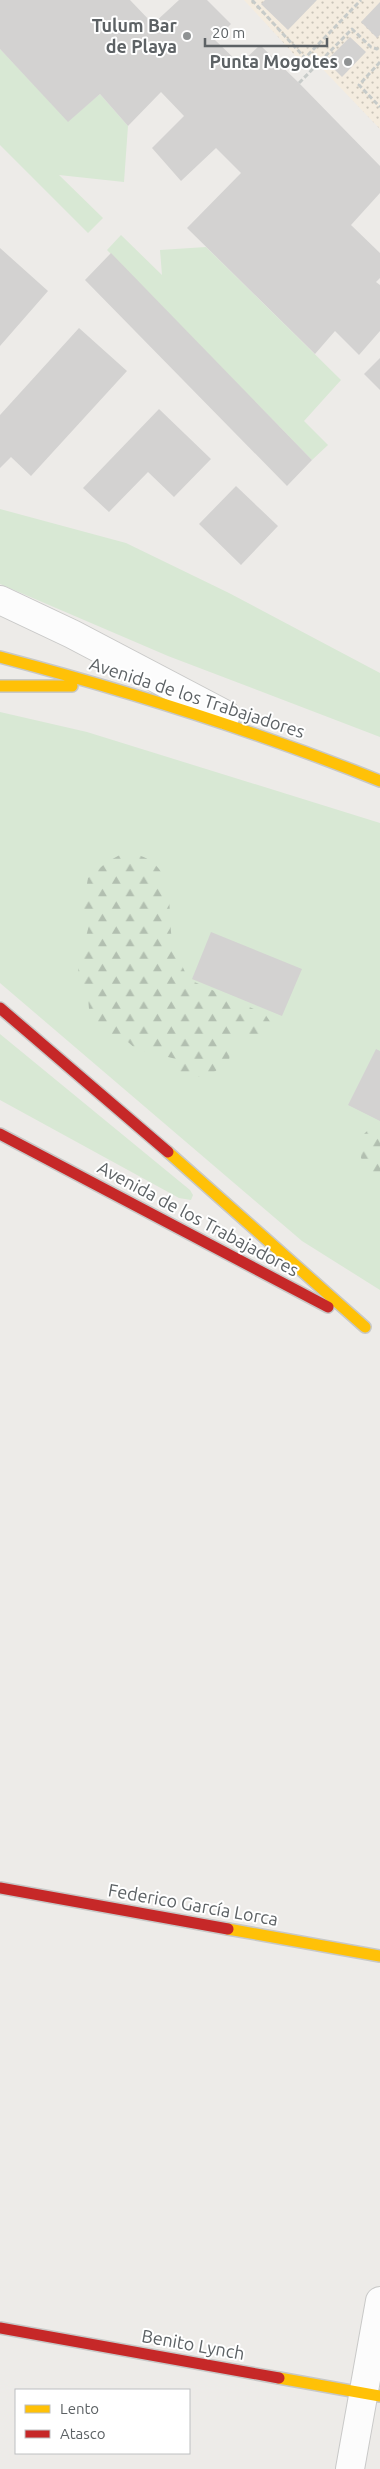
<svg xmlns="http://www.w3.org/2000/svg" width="380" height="2469" font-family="Ubuntu,sans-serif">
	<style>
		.grass { fill: #d8e8d4 }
		.forest { fill: url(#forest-firs) }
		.sand { fill: url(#sand-dots) }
		.building { fill: #d3d2d1 }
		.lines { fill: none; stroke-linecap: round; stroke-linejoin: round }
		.street-casing { stroke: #c9c9c8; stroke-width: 30 }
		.slow-casing { stroke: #c7c8c7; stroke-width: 14 }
		.jam-casing { stroke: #c7c8c7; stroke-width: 14 }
		.path { stroke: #c7cbc9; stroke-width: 3; stroke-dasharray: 5 2.5; stroke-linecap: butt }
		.street { stroke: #fcfcfc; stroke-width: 28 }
		.slow { stroke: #ffc107; stroke-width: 11 }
		.jam { stroke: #c62828; stroke-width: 11 }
		.poi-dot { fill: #8f9293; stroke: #fff; stroke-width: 2 }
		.labels { text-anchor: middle; stroke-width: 4; stroke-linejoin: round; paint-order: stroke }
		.poi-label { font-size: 18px; font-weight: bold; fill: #5d6265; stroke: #fff; text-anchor: end }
		.street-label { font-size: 18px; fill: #5d6265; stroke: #fff }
	</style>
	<defs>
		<pattern id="forest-firs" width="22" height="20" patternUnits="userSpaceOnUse" patternTransform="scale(1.25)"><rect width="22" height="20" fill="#d8e8d4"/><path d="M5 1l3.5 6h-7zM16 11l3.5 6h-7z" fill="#b2bfb0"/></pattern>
		<pattern id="sand-dots" width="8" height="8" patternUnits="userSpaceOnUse" patternTransform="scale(1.25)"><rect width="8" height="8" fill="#f4ecdf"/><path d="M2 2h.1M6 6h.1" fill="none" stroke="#c9c3b8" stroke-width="1.8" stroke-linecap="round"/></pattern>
	</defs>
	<rect width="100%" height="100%" fill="#edebe8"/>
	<path class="grass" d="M0,49l68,72 32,-27 28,32 -4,56 -65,-7 44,43 -15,15 -88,-88z
		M121,235l41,40 -2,-25 46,-3 135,133 -37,41 24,24 -16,15 -205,-210z
		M0,509l126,34 103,50 151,80v64l-212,-81 -168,-72z
		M0,712l87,20 293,91v467l-78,-49 -302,-258z
		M0,1034l190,156 3,5 -2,5 -12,-2 -179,-98z"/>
	<path class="forest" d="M127,851c8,3 19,6 25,11 22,16 16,53 20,77 2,13 11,27 16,40l77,35 8,12 -8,11 -28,-1 -5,7 -3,17c-18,17 -29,22 -52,11l-1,-12 -40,-10 -15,-13 -6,4 -16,-3 -9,-16 -2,-24 -8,-14 -2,-14 11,-44 -6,-19 5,-28 19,-16z
		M371,1127h9v61l-19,-30 1,-22z"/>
	<path class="sand" d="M244,0h136v129l-68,-71 -8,7z"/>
	<path class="building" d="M0,0h130l23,24 26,-24h28l24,24 -16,16 25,24 20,-19 39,38 81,83v27l-29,32 29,28v25l-4,4 4,3v46l-21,24 -24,-24 -20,23 -128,-126 54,-55 -25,-25 -35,33 -29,-33 32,-32 -23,-24 -33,34 -28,-32 -32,28 -68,-73z
		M265,0h52l-29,30 -27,-26z
		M380,2v33l-3,3 -16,-16z
		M350,37l16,15 -24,25 -16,-16z
		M0,248l48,43 -48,55z
		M111,253l201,207 -25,26 -202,-206z
		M79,328l48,43 -96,105 -20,-19 -11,11v-53z
		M380,358v32l-16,-16z
		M159,409l52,50 -37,38 -26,-25 -39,40 -26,-24z
		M236,486l42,40 -37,39 -42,-41z
		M211,932l91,37 -20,47 -90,-37z
		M376,1049l4,2v70l-32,-16z"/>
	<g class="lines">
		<g class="street-casing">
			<path id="street" d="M0,600l72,34 154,81
				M350,2469l30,-168"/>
		</g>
		<g class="slow-casing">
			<path id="slow" d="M0,657c129,34 256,74 380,124
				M0,686h72
				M168,1152l197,175
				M228,1929l152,27
				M279,2378l101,18"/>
		</g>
		<g class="jam-casing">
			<path id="jam" d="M0,1008l168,144
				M0,1134l328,173
				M0,1888l228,41
				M0,2328l279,50"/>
		</g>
		<path class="path" d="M252,0l53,58 56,-58
			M380,62l-21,23 21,22
			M299,83l53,-54 19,18 6,2 3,-3"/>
		<use href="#street" class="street"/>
		<use href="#slow" class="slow"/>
		<use href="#jam" class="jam"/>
	</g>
	<g class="poi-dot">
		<circle cx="187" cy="36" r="5"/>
		<circle cx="348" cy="62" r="5"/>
	</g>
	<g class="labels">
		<g class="poi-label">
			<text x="177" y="32">Tulum Bar<tspan x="177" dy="21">de Playa</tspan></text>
			<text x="338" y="68">Punta Mogotes</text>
		</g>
		<g class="street-label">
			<text transform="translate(197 698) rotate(18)" y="6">Avenida de los Trabajadores</text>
			<text transform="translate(198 1219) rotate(28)" y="6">Avenida de los Trabajadores</text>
			<text transform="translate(193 1905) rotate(10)" y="6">Federico García Lorca</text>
			<text transform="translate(193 2345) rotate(10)" y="6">Benito Lynch</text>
		</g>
	</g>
	<rect x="15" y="2389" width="175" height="65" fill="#ffffff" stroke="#bec0c1"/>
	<rect x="25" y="2405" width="25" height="8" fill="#ffc107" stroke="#bec0c1"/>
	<text x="60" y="2414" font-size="15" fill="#5d6265">Lento</text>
	<rect x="25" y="2430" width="25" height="8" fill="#c62828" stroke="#bec0c1"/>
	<text x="60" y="2439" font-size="15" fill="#5d6265">Atasco</text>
	<path d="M205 38v8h122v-8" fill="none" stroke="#5d6265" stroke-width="2.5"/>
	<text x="212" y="38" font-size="15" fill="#5d6265" stroke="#ffffff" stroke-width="4" paint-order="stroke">20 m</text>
</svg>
